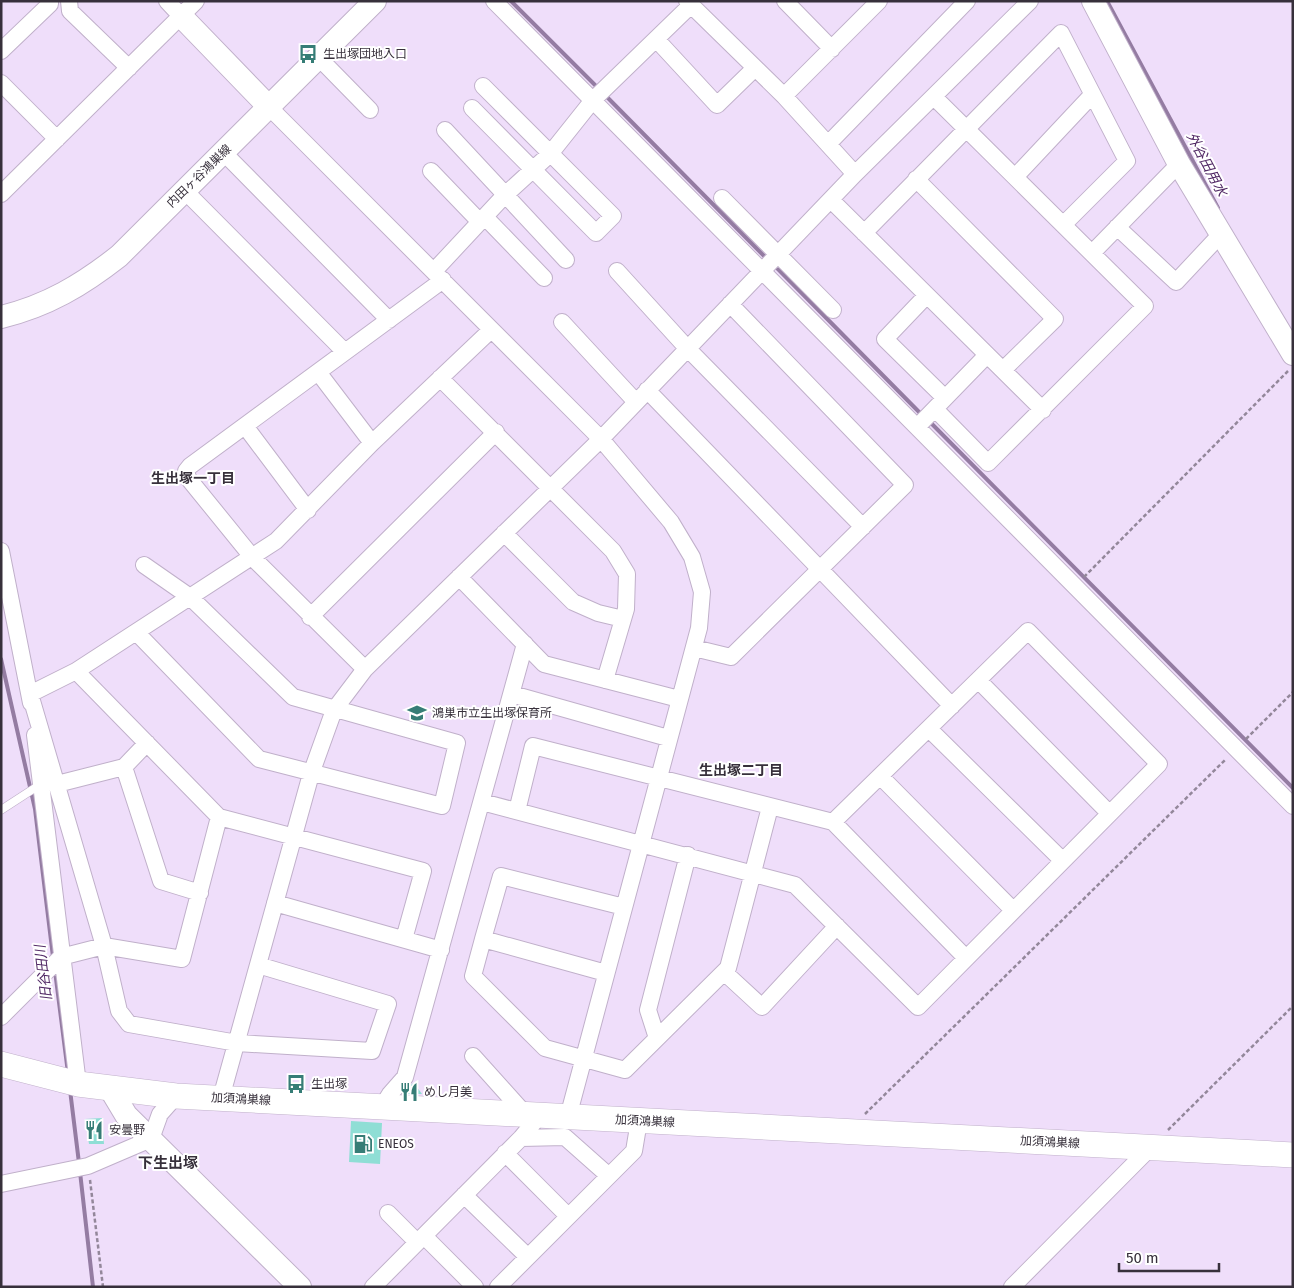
<svg xmlns="http://www.w3.org/2000/svg" width="1294" height="1288" font-family="'Fira Sans','Noto Sans JP',sans-serif">
	<style>
		.lines { fill: none; stroke-linecap: round; stroke-linejoin: round }
		.stream { stroke: #947ca2; stroke-width: 4 }
		.building { fill: #8fded5 }
		.lane-casing { stroke: #c0b0ca; stroke-width: 9 }
		.street-casing { stroke: #c0b0ca; stroke-width: 18 }
		.secondary-casing { stroke: #c0b0ca; stroke-width: 24 }
		.primary-casing { stroke: #c0b0ca; stroke-width: 26 }
		.path { stroke: #93879a; stroke-width: 2.5; stroke-dasharray: 4 2.5; stroke-linecap: butt }
		.lane { stroke: #fff; stroke-width: 8 }
		.street { stroke: #fff; stroke-width: 16 }
		.secondary { stroke: #fff; stroke-width: 22 }
		.primary { stroke: #fff; stroke-width: 25 }
		.labels { text-anchor: middle; stroke-width: 4; stroke-linejoin: round; paint-order: stroke }
		.poi-label { font-size: 12px; fill: #37303b; stroke: #fff; text-anchor: start }
		.street-label { font-size: 12px; fill: #37303b; stroke: #fff }
		.water-label { font-size: 14px; font-style: italic; fill: #522a66; stroke: #fff }
		.neighbourhood-label { font-size: 14px; font-weight: bold; fill: #37303b; stroke: #fff }
		.quarter-label { font-size: 15px; font-weight: bold; fill: #37303b; stroke: #fff }
	</style>
	<rect width="100%" height="100%" fill="#efdefa"/>
	<g class="lines">
		<path class="stream" d="M511,1l87,87
			M1107,1l111,207
			M605,95l162,164
			M774,265l148,150
			M929,421l364,367
			M1,659l34,150 18,148
			M55,971l13,102
			M70,1090l9,73
			M80,1172l13,115"/>
	</g>
	<path class="building" d="M414,1083l8,11h-18l8,-10z
		M102,1118l2,26h-15l-4,-25z
		M351,1121l31,2 -2,41 -31,-2z"/>
	<g class="lines">
		<g class="lane-casing">
			<path id="lane" d="M1,810l40,-26"/>
		</g>
		<g class="street-casing">
			<path id="street" d="M69,1l1,10 59,57
				M167,1l14,15
				M494,1l799,805
				M687,1l97,95 71,78
				M785,1l47,48
				M656,39l61,66 38,-37
				M1,51l49,-47v-3
				M319,58l51,52
				M1,83l56,56
				M784,96l95,-95
				M934,97l211,209 -157,157 -53,-54
				M269,107l332,332 70,83 21,35 10,35 -3,36 -131,489
				M472,108l124,125 17,-17 -130,-130
				M445,130l121,130
				M828,144l139,-143
				M223,152l166,168
				M431,171l49,51
				M1015,177l77,-82
				M916,179l139,140 -52,51
				M184,190l161,162
				M1,194l195,-193
				M722,198l111,112
				M831,200l212,210
				M485,217l59,61
				M1117,227l59,55 45,-48
				M864,233l197,-200 66,128 -63,63
				M1093,252l86,-88
				M434,271l71,-76 45,-41 43,-54 98,-95
				M617,271l70,77 176,179
				M927,295l-42,44 60,59
				M562,322l74,80
				M318,372l54,71
				M440,378l173,173 14,23 -1,35 -21,71
				M647,390l305,316
				M245,426l63,84
				M917,427l70,-72
				M504,533l69,69 25,11 25,6
				M1,551l30,152
				M459,577l85,87 135,35
				M310,617l186,-185
				M136,632l123,127 183,47 15,-63 -164,-46 -103,-100 -46,-32
				M694,648l37,9 174,-172 -175,-181
				M365,669l-112,-111 -65,-80 -2,-7 4,-5 253,-186
				M76,671l143,146 204,54 -19,68
				M978,680l131,133
				M30,694l74,252 15,65 10,13 108,19 135,8 16,-47 -130,-39
				M30,694l46,-23 200,-130 96,-98 119,-113
				M512,694l156,44
				M929,729l133,131
				M35,735l43,349
				M124,767l37,114 39,12
				M880,776l133,134
				M57,784l67,-17 23,-24
				M482,802l313,83 123,122 241,-243 -131,-133 -195,191
				M517,811l16,-65 300,76 133,136
				M275,903l166,47
				M483,939l-10,37 72,72 80,22 103,-102 42,-161
				M724,972l38,35 75,-81
				M606,973l-123,-34 18,-63 123,31
				M1,1017l60,-60 43,-11 78,13 37,-142
				M657,1038l-9,-28 40,-155
				M473,1056l53,59
				M221,1098l90,-324 23,-64 31,-41 236,-230 254,-265 175,-173
				M382,1107l8,-13 15,-17 120,-433
				M521,1138l44,-1 44,39
				M505,1153l63,63
				M1,1184l87,-18 63,-27 9,-25 16,-18
				M464,1195l64,62
				M388,1213l29,29
				M424,1236l51,51
				M373,1287l148,-149 19,-23
				M498,1287l136,-136 5,-30
				M1012,1287l139,-140"/>
		</g>
		<g class="secondary-casing">
			<path id="secondary" d="M1093,1l86,163 114,190
				M181,16l88,91
				M1,317c46,-11 81,-32 118,-61l256,-255
				M111,1090l15,25 174,172"/>
		</g>
		<g class="primary-casing">
			<path id="primary" d="M1,1064l77,20 98,12 1117,59"/>
		</g>
		<path class="path" d="M1084,577l204,-206
			M1246,739l47,-47
			M865,1114l361,-355
			M1168,1130l125,-124
			M90,1180l13,107"/>
		<use href="#lane" class="lane"/>
		<use href="#street" class="street"/>
		<use href="#secondary" class="secondary"/>
		<use href="#primary" class="primary"/>
	</g>
	<defs>
		<g id="bus-bare" transform="scale(1.5)"><path d="M-5-6H5V4H4V6H2V4H-2V6H-4V4H-5ZM-3.5-4V0h7V-4ZM-3.5 1.2v1.5H-2V1.2ZM2 1.2v1.5H3.5V1.2Z" fill="#367d76" stroke="#fff" stroke-width="2.5" paint-order="stroke"/></g>
		<g id="school-bare" transform="scale(1.5)"><path d="M0-5L7-2L0 1L-7-2ZM-4 1L0 2.5L4 1V4Q0 6-4 4Z" fill="#367d76" stroke="#fff" stroke-width="2.5" paint-order="stroke"/></g>
		<g id="restaurant-bare" transform="scale(1.5)"><path d="M-5-6h1v4h1v-4h1v4h1v-4h1v5L-1.5 .5V6h-2V.5L-5-1ZM5-6V6H3V1.5H1.5Q1.5-4 5-6Z" fill="#367d76" stroke="#fff" stroke-width="2.5" paint-order="stroke"/></g>
		<g id="fuel-bare" transform="scale(1.5)"><path d="M-5.5-6h7V0h2V4h1.3V-2.5L3-4.5l.8-.8L6-3V5H2.5V1h-1V6h-7ZM-4.2-4.7v3.2H.2V-4.7Z" fill="#367d76" stroke="#fff" stroke-width="2.5" paint-order="stroke"/></g>
	</defs>
	<g fill-rule="evenodd">
		<use href="#bus-bare" x="308" y="54"/>
		<use href="#school-bare" x="417" y="713"/>
		<use href="#bus-bare" x="296" y="1084"/>
		<use href="#restaurant-bare" x="409" y="1092"/>
		<use href="#restaurant-bare" x="94" y="1130"/>
		<use href="#fuel-bare" x="363" y="1144"/>
	</g>
	<g class="labels">
		<g class="poi-label">
			<text x="323" y="58">生出塚団地入口</text>
			<text x="432" y="717">鴻巣市立生出塚保育所</text>
			<text x="311" y="1088">生出塚</text>
			<text x="424" y="1096">めし月美</text>
			<text x="109" y="1134">安曇野</text>
			<text x="378" y="1148">ENEOS</text>
		</g>
		<g class="street-label">
			<text transform="translate(199 176) rotate(-44)" y="4">内田ヶ谷鴻巣線</text>
			<text transform="translate(241 1099) rotate(3)" y="4">加須鴻巣線</text>
			<text transform="translate(645 1121) rotate(3)" y="4">加須鴻巣線</text>
			<text transform="translate(1050 1142) rotate(3)" y="4">加須鴻巣線</text>
		</g>
		<g class="water-label">
			<text transform="translate(1207 164) rotate(62)" y="5">外谷田用水</text>
			<text transform="translate(43 973) rotate(-97)" y="5">旧谷田川</text>
		</g>
		<g class="neighbourhood-label">
			<text x="193" y="483">生出塚一丁目</text>
			<text x="741" y="775">生出塚二丁目</text>
		</g>
		<g class="quarter-label">
			<text x="168" y="1168">下生出塚</text>
		</g>
	</g>
	<rect width="1294" height="1288" fill="none" stroke="#37303b" stroke-width="5"/>
	<path d="M1119 1263v8h100v-8" fill="none" stroke="#37303b" stroke-width="2.5"/>
	<text x="1126" y="1263" font-size="15" fill="#37303b" stroke="#ffffff" stroke-width="4" paint-order="stroke">50 m</text>
</svg>
